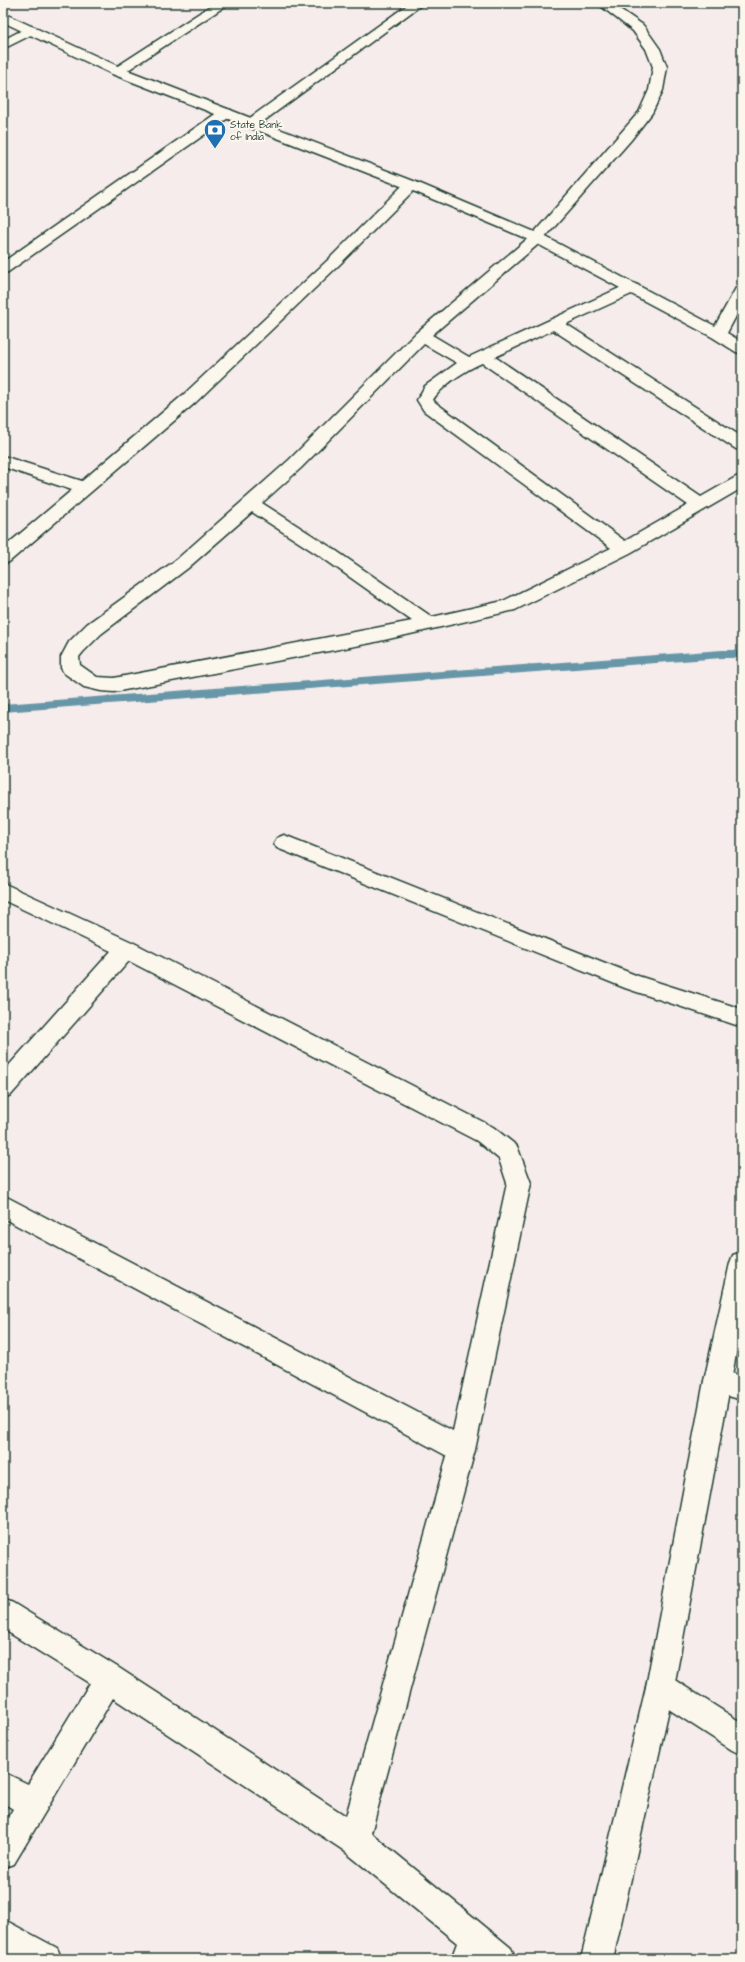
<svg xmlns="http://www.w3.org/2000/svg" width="745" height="1962" font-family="'Architects Daughter',sans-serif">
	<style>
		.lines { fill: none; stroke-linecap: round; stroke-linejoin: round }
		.stream { fill: #6696a8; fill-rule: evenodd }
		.lane-casing { stroke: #1f3d34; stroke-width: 3 }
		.street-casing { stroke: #1f3d34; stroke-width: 3 }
		.secondary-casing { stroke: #1f3d34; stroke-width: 3 }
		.lane { fill: #fbf7ec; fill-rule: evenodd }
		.street { fill: #fbf7ec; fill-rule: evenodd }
		.secondary { fill: #fbf7ec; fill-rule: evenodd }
		.labels { text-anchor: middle; stroke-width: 4; stroke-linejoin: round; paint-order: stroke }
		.far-poi-label { font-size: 10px; fill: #1f3d34; stroke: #fbf7ec; text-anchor: start }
	</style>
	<rect width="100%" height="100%" fill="#f6eceb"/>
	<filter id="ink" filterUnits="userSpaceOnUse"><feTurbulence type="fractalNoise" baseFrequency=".025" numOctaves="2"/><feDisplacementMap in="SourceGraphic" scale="8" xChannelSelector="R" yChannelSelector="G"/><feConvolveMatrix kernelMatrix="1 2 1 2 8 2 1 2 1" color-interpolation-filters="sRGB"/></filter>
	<g filter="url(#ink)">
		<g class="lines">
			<path class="stream" d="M722,650h20v8h-20l-719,54v-8z"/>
			<g class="lane-casing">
				<path id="lane" d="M284,835l354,141 104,33v18l-117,-39 -348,-140 -3,-5 3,-5z"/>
			</g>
			<g class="street-casing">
				<path id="street" d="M215,3h15l-108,71h-10l-2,-3z
					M410,3h14l-167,123h-10l-2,-3 2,-3z
					M597,3h14l32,22 17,24 7,18 -4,23 -11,23 -21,27 -89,101 -110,94 37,22 157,-72h12l2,3 -2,3 -72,33 176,113v13l-6,-1 -183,-119 -58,27 206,140 35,-20 6,-2v13l-112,65 -115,57 -144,33 -257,49 -13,-1 -17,-4 -20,-14 -3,-5v-11l8,-15 18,-18 89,-64 113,-100 127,-127 116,-98 107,-123 10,-22 4,-23 -7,-18 -13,-18zM424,344l33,19 -32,23 -8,14 7,11 187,137 -108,53 -71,16 -100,-69 -70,-45 39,-35zM482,363l206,142 -63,36 -189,-138 -3,-3c8,-14 34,-31 49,-37zM252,512l68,44 92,65 -298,57 -17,-1 -17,-12 -1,-8 4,-5 18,-18 87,-66z
					M30,26l5,1 2,3 -2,3 -32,16v-9z
					M226,109l5,1 2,3 -2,3 -223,156 -5,2v-12l218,-152z
					M411,181l5,1 2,3 -2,3 -77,77 -144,138 -186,159 -6,2v-16l69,-58 -69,-23v-11l79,25 101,-86 146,-136 77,-77z
					M3,883l131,60 359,184 24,19 14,37 -56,267 -104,383 140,115 5,11h-65l6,-16 -114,-93 -230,-152 -99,166 -11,4v-43l10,-16 -10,-6v-31l25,12 62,-101 -87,-54v-30l10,4 106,65 227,148 101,-360 -444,-238v-23l450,236 54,-248 -8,-24 -22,-18 -348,-180 -118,134 -8,3v-26l108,-121 -108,-51z
					M717,1369l25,7v24l-34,-10 -4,-9 4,-9z
					M660,1673l10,4 72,46v32l-10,-5 -82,-53 -4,-10 4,-10z
					M3,1919l54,29 5,11h-46l-13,-8z"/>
			</g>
			<g class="secondary-casing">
				<path id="secondary" d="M3,13l119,55 294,114 126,53 173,91 21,-38 6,-2v19l-15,28 15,9v12l-6,-2 -24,-15 -180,-96 -126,-53 -294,-114 -109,-52z
					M742,1252v70l-68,365 -61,272h-32l65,-272 58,-306 26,-118 3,-8z"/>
			</g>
			<use href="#lane" class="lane"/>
			<use href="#street" class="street"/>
			<use href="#secondary" class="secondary"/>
		</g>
	</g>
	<defs>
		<g id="bank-pin" transform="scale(1.15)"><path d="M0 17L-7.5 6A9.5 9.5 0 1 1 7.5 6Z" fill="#1f6fb2" stroke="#fbf7ec"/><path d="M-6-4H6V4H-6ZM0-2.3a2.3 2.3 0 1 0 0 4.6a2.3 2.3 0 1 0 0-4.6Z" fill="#fff"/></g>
	</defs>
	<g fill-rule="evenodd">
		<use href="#bank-pin" x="215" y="130"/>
	</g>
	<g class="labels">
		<g class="far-poi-label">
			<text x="230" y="128">State Bank<tspan x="230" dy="12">of India</tspan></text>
		</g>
	</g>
	<rect width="745" height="1962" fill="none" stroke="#fbf7ec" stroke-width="16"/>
	<rect x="8" y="8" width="729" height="1946" fill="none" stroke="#1f3d34" stroke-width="1.5" filter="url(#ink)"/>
</svg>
